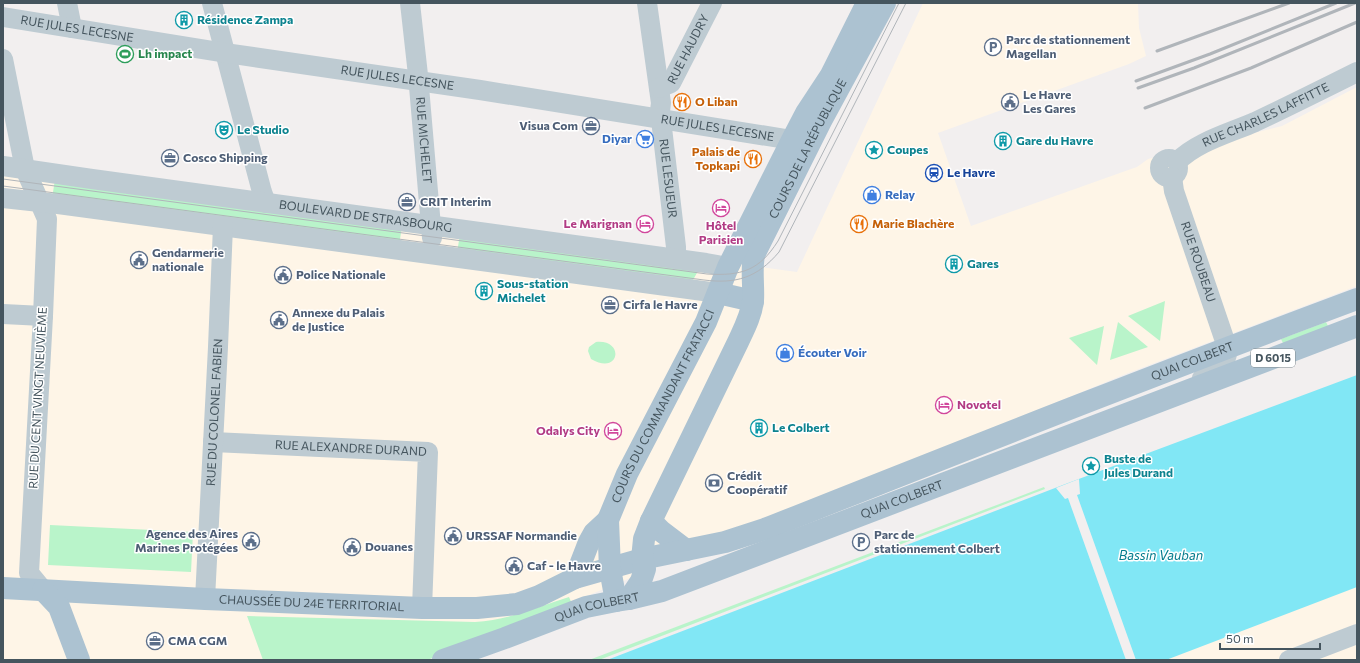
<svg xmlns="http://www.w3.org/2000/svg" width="1360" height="663" font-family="Commissioner,sans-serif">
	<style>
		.commercial { fill: #fef5e7 }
		.green { fill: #b9f4ca }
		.water { fill: #81e7f5 }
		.pier { fill: #f2efef }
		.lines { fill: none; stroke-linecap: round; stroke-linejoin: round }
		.minor { stroke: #becbd2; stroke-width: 20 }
		.major { stroke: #acc2d1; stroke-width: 22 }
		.tram { stroke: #b0b5ba; stroke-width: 1 }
		.rail { stroke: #b0b5ba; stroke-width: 3 }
		.labels { text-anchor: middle; stroke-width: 3; stroke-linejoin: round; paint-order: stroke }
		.shield { fill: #fff; stroke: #7d888e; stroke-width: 1 }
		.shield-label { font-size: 11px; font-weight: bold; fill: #45555e }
		.culture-label { font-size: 12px; font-weight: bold; fill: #0d838f; stroke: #fff; text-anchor: start }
		.street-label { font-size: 12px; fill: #45555e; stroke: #fff }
		.service-label { font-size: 12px; font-weight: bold; fill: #4e5e75; stroke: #fff; text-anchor: start }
		.leisure-label { font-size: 12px; font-weight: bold; fill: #27864d; stroke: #fff; text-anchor: start }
		.food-label { font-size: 12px; font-weight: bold; fill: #c56008; stroke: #fff; text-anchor: start }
		.shop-label { font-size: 12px; font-weight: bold; fill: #366cbe; stroke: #fff; text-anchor: start }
		.transit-label { font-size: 12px; font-weight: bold; fill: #164399; stroke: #fff; text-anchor: start }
		.hotel-label { font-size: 12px; font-weight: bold; fill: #b23c85; stroke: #fff; text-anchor: end }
		.water-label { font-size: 13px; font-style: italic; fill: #047c8d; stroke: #fff }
	</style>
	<rect width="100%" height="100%" fill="#f2efef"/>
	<path class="commercial" d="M923,3h215l1,25 7,28 -17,8 -191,69 33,93 160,-57 6,-2 11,-8 134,-33 75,-39v199l-234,89 -546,225 -165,60h-409v-496l442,59 352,49z
		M1357,560v100h-208z"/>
	<path class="green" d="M55,179l347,47 -3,20 -347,-47z
		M460,234l241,32 -11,19 -233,-32z
		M1165,301l-5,40 -32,-25z
		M1118,322l30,25 -38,13z
		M1326,322l3,6 -45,17 -3,-6z
		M1104,326l-7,39 -28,-27z
		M596,342c29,-3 24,34 -5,17l-3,-8 1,-4z
		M1044,487l1,2 -446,171h-10z
		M50,525l143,7 -2,40 -143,-7z
		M569,597l4,9 -146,54h-164l-16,-44 228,6c33,-2 63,-15 94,-25z"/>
	<path class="water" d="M1357,375v212l-191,73h-559l461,-177z"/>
	<path class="pier" d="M1079,479l1,15 -3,1 59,165h-10l-58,-162 -3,1 -9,-11z"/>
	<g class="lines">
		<g class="minor">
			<path d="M67,3l5,25"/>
			<path d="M212,3l50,189 4,11"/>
			<path id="s1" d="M410,3l8,72 14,163"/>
			<path id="s2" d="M647,3l14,100 -1,8 16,136v12"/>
			<path id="s3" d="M3,17l223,36 254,37 312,50"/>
			<path d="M3,59l22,110 22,50 -4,97 -14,257 14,17"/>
			<path id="s4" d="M659,88l12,-5 41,-80"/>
			<circle cx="1169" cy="168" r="9"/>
			<path id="s5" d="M1177,162c19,-20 53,-29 78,-40 34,-16 68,-33 102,-50"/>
			<path id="s6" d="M3,166l89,13 614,84 22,4"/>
			<path id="s7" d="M1172,177l2,14 53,156v7l-4,14 -21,10"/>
			<path d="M3,198l55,6 660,89"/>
			<path d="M3,314l40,2"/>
			<path id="s8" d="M213,442l215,10 -6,156"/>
			<path id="s9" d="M205,599l13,-252 5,-121"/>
			<path d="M1289,660l68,-26"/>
		</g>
		<g class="major">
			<path d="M718,293l35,8"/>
			<path d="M651,521l10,10 25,19"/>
			<path d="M575,578l14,-36 5,-9 14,-13"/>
			<path id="s10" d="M3,588l202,11 217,9h55l40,-4 22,-8 36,-18 67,-19 83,-17 40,-13c197,-78 393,-156 592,-230"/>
			<path d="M43,590l16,17 20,53"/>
			<path id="s11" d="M629,599l12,-18 4,-12 -3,-10 2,-20 7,-18 87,-179c6,-13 13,-26 15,-41 1,-15 -2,-31 1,-46l67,-134 64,-118"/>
			<path id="s12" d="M616,601l-6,-32 -2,-49 19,-46 79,-152 22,-55 64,-127 14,-27 25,-38 36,-72"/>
			<path id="s13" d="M443,660l62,-22 81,-31 30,-6 13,-2 33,-8 695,-265"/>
		</g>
		<path class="tram" d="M3,179l704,95c34,2 52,-3 71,-33l121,-238
			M3,186l701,94c32,4 53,-2 75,-28l127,-249"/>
		<path class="rail" d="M1157,51l132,-48
			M1136,81l74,-27 126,-51
			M1138,88l56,-20 161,-65
			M1145,108l106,-40 106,-46"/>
	</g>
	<defs>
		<g id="building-ring" transform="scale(0.9)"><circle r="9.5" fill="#fff" stroke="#0f9aa8" stroke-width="1.5"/><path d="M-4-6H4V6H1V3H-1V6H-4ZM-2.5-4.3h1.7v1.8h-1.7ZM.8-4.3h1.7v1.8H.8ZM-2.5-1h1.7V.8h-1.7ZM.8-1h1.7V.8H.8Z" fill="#0f9aa8"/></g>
		<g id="parking-ring" transform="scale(0.9)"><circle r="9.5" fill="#fff" stroke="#5c6f8a" stroke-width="1.5"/><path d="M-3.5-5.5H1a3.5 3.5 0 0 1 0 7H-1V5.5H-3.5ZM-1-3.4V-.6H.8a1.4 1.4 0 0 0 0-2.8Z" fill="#5c6f8a"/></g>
		<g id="stadium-ring" transform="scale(0.9)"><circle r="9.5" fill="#fff" stroke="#2e9e5b" stroke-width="1.5"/><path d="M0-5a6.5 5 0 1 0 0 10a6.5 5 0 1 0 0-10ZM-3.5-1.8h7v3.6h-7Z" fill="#2e9e5b"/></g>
		<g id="restaurant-ring" transform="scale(0.9)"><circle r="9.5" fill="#fff" stroke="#e8710a" stroke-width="1.5"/><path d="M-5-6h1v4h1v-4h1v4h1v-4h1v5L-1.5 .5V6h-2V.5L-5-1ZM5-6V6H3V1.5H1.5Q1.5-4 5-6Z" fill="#e8710a"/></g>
		<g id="civic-ring" transform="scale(0.9)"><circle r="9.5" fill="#fff" stroke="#5c6f8a" stroke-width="1.5"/><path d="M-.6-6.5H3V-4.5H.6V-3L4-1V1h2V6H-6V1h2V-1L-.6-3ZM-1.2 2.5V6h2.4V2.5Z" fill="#5c6f8a"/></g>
		<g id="office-ring" transform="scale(0.9)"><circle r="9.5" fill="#fff" stroke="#5c6f8a" stroke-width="1.5"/><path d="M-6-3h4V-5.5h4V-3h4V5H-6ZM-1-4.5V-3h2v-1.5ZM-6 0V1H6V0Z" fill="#5c6f8a"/></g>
		<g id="theatre-ring" transform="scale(0.9)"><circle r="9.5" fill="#fff" stroke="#0f9aa8" stroke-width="1.5"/><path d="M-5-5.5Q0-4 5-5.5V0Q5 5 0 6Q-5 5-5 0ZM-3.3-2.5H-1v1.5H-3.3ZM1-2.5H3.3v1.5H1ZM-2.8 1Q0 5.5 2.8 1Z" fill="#0f9aa8"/></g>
		<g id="supermarket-ring" transform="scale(0.9)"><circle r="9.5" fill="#fff" stroke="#3f7fe0" stroke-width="1.5"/><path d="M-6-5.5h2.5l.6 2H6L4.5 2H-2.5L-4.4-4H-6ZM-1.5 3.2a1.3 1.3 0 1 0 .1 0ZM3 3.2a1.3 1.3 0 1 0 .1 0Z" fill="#3f7fe0"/></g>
		<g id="sight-ring" transform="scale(0.9)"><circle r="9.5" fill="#fff" stroke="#0f9aa8" stroke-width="1.5"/><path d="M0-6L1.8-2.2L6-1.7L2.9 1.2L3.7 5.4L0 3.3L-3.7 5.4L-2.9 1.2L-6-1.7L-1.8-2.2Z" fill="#0f9aa8"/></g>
		<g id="station-ring" transform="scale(0.9)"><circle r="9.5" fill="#fff" stroke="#1a4fb4" stroke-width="1.5"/><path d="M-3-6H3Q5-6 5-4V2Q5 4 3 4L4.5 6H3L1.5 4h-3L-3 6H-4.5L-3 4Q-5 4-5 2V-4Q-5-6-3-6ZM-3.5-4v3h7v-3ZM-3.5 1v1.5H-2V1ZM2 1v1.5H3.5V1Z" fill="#1a4fb4"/></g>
		<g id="shop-ring" transform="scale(0.9)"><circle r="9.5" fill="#fff" stroke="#3f7fe0" stroke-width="1.5"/><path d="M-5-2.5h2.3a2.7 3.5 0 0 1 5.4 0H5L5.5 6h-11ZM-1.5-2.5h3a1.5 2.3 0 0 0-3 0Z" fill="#3f7fe0"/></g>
		<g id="hotel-ring" transform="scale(0.9)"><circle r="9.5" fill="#fff" stroke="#d1479c" stroke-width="1.5"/><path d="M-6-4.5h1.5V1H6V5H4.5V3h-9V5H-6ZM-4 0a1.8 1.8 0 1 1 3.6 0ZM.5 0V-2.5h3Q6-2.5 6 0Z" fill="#d1479c"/></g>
		<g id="bank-ring" transform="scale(0.9)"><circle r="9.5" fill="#fff" stroke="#5c6f8a" stroke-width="1.5"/><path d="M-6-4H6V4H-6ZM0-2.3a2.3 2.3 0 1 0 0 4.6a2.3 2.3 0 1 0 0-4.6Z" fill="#5c6f8a"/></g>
	</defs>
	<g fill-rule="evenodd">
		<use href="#building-ring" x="184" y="20"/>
		<use href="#parking-ring" x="993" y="47"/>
		<use href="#stadium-ring" x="125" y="54"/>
		<use href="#restaurant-ring" x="682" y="102"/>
		<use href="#civic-ring" x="1010" y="102"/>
		<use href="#office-ring" x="591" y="126"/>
		<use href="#theatre-ring" x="224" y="130"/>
		<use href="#supermarket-ring" x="645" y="139"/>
		<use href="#building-ring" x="1003" y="141"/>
		<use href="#sight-ring" x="874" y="150"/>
		<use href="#office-ring" x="170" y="158"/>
		<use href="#restaurant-ring" x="753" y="159"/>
		<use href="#station-ring" x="934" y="173"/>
		<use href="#shop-ring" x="872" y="195"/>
		<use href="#office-ring" x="407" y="202"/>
		<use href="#hotel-ring" x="721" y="208"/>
		<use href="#hotel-ring" x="645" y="224"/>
		<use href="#restaurant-ring" x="859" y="224"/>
		<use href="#civic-ring" x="139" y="260"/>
		<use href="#building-ring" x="954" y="264"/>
		<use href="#civic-ring" x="283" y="275"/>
		<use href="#building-ring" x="484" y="291"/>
		<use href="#office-ring" x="610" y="305"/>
		<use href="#civic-ring" x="279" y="320"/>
		<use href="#shop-ring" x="785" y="353"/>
		<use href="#hotel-ring" x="944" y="405"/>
		<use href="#building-ring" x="759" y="428"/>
		<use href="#hotel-ring" x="613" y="431"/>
		<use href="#sight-ring" x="1091" y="466"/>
		<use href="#bank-ring" x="714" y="483"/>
		<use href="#civic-ring" x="453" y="536"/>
		<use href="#civic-ring" x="251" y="541"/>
		<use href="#parking-ring" x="861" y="542"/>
		<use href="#civic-ring" x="352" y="547"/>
		<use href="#civic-ring" x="514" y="566"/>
		<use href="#office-ring" x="155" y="641"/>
	</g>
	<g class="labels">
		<rect class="shield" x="1251" y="349" width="44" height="18" rx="3"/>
		<g class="shield-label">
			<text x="1273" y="362">D 6015</text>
		</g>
		<g class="culture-label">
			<text x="197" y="24">Résidence Zampa</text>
			<text x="237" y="134">Le Studio</text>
			<text x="1016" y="145">Gare du Havre</text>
			<text x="887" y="154">Coupes</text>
			<text x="967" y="268">Gares</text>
			<text x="497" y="288">Sous-station<tspan x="497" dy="14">Michelet</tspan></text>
			<text x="772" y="432">Le Colbert</text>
			<text x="1104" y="463">Buste de<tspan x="1104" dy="14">Jules Durand</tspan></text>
		</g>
		<g class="street-label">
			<text dy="4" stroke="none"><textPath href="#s3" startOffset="75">RUE JULES LECESNE</textPath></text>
			<text dy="4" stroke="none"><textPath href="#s4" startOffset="51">RUE HAUDRY</textPath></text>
			<text dy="4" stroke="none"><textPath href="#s3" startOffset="399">RUE JULES LECESNE</textPath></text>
			<text dy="4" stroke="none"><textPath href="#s5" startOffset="101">RUE CHARLES LAFFITTE</textPath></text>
			<text dy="4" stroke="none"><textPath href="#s3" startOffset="723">RUE JULES LECESNE</textPath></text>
			<text dy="4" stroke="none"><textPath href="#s1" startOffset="138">RUE MICHELET</textPath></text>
			<text dy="4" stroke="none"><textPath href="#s11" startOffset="492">COURS DE LA RÉPUBLIQUE</textPath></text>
			<text dy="4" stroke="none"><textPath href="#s2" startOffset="177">RUE LESUEUR</textPath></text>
			<text dy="4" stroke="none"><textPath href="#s6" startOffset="366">BOULEVARD DE STRASBOURG</textPath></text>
			<text dy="4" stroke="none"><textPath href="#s7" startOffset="89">RUE ROUBEAU</textPath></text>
			<text dy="4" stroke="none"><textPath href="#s10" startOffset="1234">QUAI COLBERT</textPath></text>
			<text transform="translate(38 398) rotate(-87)" y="4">RUE DU CENT VINGT NEUVIÈME</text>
			<text dy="4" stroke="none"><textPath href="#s12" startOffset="208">COURS DU COMMANDANT FRATACCI</textPath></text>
			<text dy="4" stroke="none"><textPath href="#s9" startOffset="187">RUE DU COLONEL FABIEN</textPath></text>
			<text dy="4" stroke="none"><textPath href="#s8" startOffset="138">RUE ALEXANDRE DURAND</textPath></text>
			<text dy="4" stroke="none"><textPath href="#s13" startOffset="487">QUAI COLBERT</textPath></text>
			<text dy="4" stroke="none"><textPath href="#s10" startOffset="309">CHAUSSÉE DU 24E TERRITORIAL</textPath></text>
			<text dy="4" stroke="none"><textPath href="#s13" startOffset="163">QUAI COLBERT</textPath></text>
		</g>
		<g class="service-label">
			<text x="1006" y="44">Parc de stationnement<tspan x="1006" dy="14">Magellan</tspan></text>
			<text x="1023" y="99">Le Havre<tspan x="1023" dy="14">Les Gares</tspan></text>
			<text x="578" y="130" text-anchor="end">Visua Com</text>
			<text x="183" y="162">Cosco Shipping</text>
			<text x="420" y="206">CRIT Interim</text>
			<text x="152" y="257">Gendarmerie<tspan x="152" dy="14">nationale</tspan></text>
			<text x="296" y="279">Police Nationale</text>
			<text x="623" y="309">Cirfa le Havre</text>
			<text x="292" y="317">Annexe du Palais<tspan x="292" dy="14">de Justice</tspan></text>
			<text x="727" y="480">Crédit<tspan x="727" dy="14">Coopératif</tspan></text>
			<text x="238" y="538" text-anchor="end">Agence des Aires<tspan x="238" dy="14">Marines Protégées</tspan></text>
			<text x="874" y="539">Parc de<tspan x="874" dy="14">stationnement Colbert</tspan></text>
			<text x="466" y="540">URSSAF Normandie</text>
			<text x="365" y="551">Douanes</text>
			<text x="527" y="570">Caf - le Havre</text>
			<text x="168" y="645">CMA CGM</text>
		</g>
		<g class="leisure-label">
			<text x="138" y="58">Lh impact</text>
		</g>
		<g class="food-label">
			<text x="695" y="106">O Liban</text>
			<text x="740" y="156" text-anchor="end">Palais de<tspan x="740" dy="14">Topkapi</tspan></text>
			<text x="872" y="228">Marie Blachère</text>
		</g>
		<g class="shop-label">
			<text x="632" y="143" text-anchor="end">Diyar</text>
			<text x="885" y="199">Relay</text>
			<text x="798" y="357">Écouter Voir</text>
		</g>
		<g class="transit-label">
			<text x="947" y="177">Le Havre</text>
		</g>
		<g class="hotel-label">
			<text x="632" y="228">Le Marignan</text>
			<text x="721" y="230" text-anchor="middle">Hôtel<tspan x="721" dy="14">Parisien</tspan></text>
			<text x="957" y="409" text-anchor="start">Novotel</text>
			<text x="600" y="435">Odalys City</text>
		</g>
		<g class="water-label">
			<text x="1161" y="560">Bassin Vauban</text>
		</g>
	</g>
	<rect width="1360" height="663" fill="none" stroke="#45555e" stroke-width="8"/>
	<path d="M1220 643v6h100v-6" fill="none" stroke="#45555e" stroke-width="2"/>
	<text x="1226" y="643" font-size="12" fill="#45555e" stroke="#ffffff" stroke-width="3" paint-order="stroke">50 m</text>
</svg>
